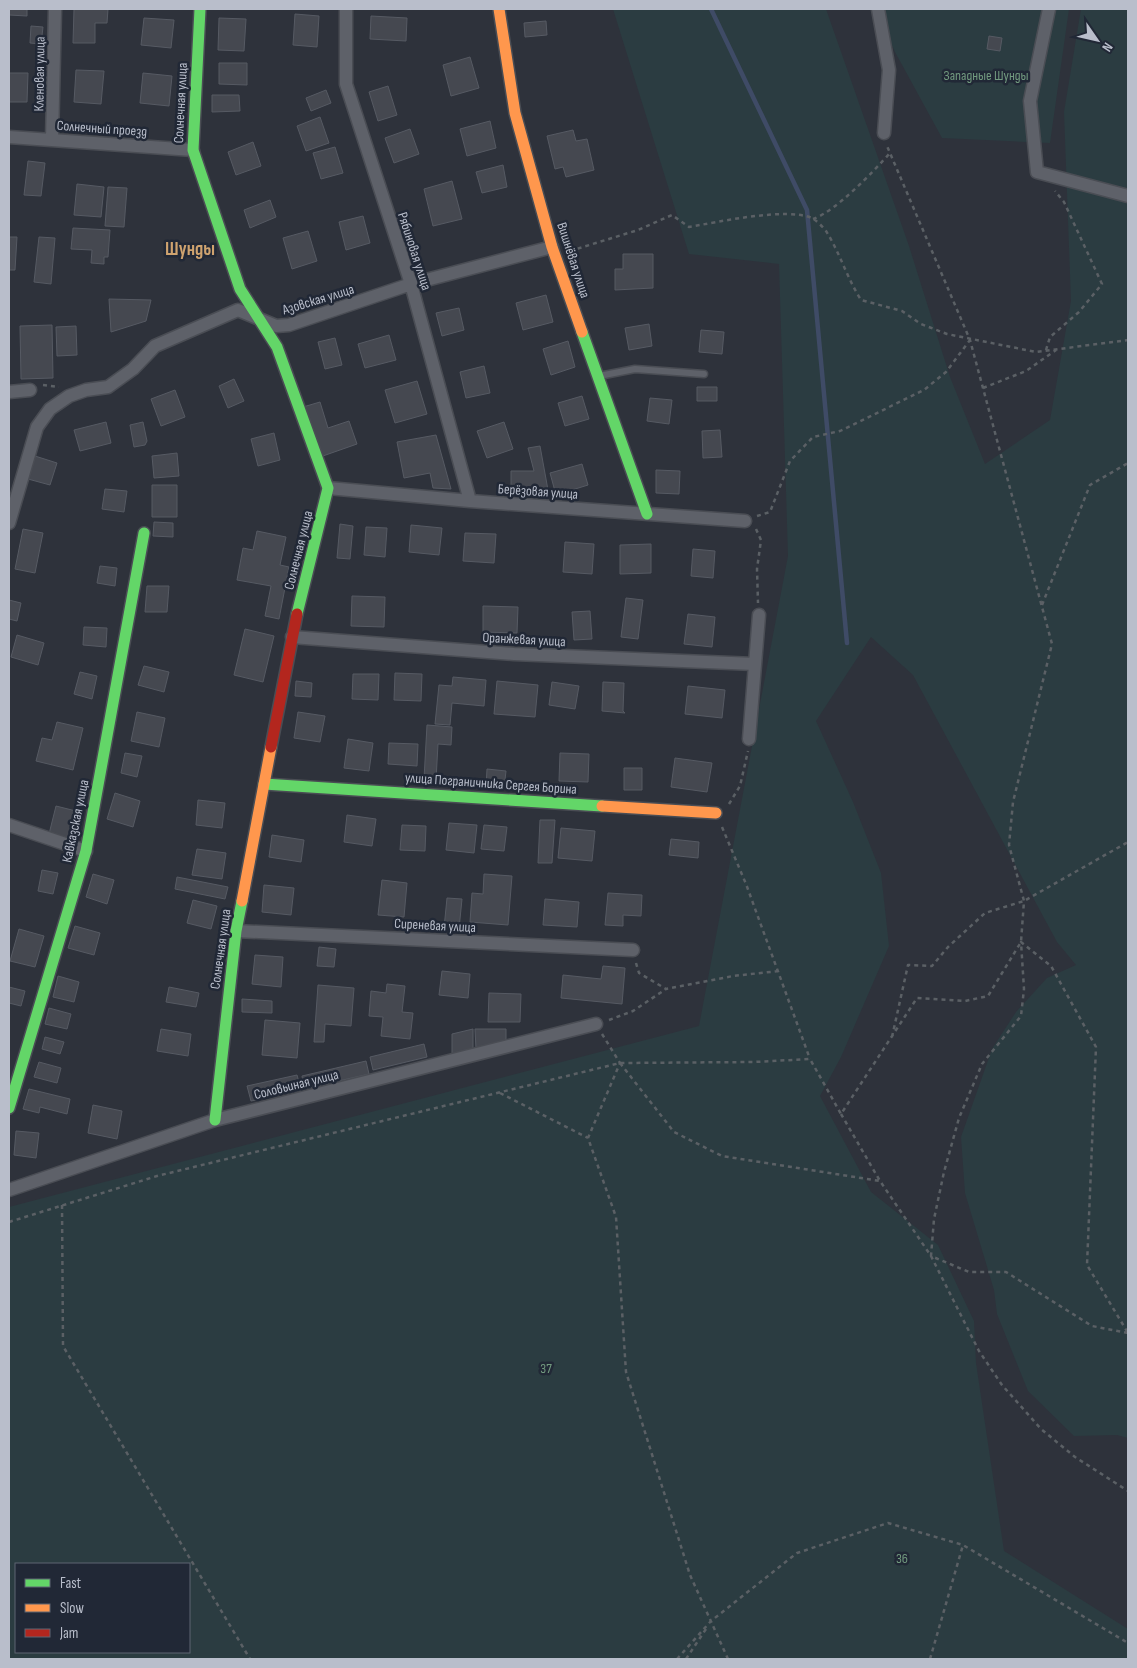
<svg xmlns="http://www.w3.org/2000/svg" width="1137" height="1668" font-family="'Sofia Sans Condensed',sans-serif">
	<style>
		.green { fill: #2b3c41; fill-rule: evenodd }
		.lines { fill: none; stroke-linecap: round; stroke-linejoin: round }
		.stream { stroke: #3f4b66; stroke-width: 4.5 }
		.building { fill: #454850; stroke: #565a63 }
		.lane-casing { stroke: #4a4d54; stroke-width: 9 }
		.street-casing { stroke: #4a4d54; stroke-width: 15 }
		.fast-casing { stroke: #4a4d54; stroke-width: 14 }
		.slow-casing { stroke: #4a4d54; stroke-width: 14 }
		.jam-casing { stroke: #4a4d54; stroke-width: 14 }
		.path { stroke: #5b6065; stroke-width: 2.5; stroke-dasharray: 4 4; stroke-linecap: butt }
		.lane { stroke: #5e6169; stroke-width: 6 }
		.street { stroke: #5e6169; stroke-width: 12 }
		.fast { stroke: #63d668; stroke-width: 11 }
		.slow { stroke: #ff974d; stroke-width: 11 }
		.jam { stroke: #b3261e; stroke-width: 11 }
		.labels { text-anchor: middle; stroke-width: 5; stroke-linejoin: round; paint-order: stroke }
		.street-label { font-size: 14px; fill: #b9becb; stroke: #212836 }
		.park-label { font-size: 14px; fill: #729a7f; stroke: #212836 }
		.district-label { font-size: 19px; font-weight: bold; fill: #cfa36f; stroke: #212836 }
	</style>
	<rect width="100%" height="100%" fill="#2e323b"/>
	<path class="green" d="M613,9h213l83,237 41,131 35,87 65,-44 21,-119 -7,-189 17,-103h47v1429l-11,-3 -43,1 -46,-45 -31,-77 -3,-24 -29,-97 -4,-56 31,-88 24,-37 31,-34 29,-13 -19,-23 -144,-267 -42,-38 -55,84 37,81 28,71 8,73 -48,111 -21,39 51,96 67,53 36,76 2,42 28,188 124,78v30h-1119v-452l690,-181 89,-470 -9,-292 -90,-10zM16,1564h173v88h-173z
		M875,9h194l-19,134 -108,-5 -47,-86z"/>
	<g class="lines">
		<path class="stream" d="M711,9l96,201 40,433"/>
	</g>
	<path class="building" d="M9,9h18v7l-18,-1z
		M74,9h34l-1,14h-12v20h-22z
		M295,14l24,2 -2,31 -24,-2z
		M371,16l36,2 -1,23 -36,-2z
		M144,18l30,2 -3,28 -30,-3z
		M219,18l27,1 -2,32 -26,-1z
		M546,21l1,14 -22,2 -1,-14z
		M31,26l12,1 -2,17 -11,-1z
		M989,36l13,2 -2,13 -13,-2z
		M470,57l9,31 -28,8 -8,-31z
		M219,63h28v22l-28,-1z
		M76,70l28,1 -3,33 -27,-2z
		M9,73h19l-1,29h-18z
		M143,73l29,3 -3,30 -29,-3z
		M388,86l9,29 -19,6 -9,-29z
		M326,90l5,13 -20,8 -5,-13z
		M212,95h27l1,16 -28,1z
		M320,117l9,26 -23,8 -9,-25z
		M490,121l6,27 -29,8 -7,-27z
		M410,129l9,25 -25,9 -9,-25z
		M573,130l3,11 11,-2 7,31 -28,7 -3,-10 -8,2 -8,-33z
		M253,142l8,24 -25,9 -8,-23z
		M335,147l8,26 -22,6 -8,-26z
		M28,161l17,2 -4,33 -17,-1z
		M503,165l4,22 -25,6 -6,-21z
		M452,181l10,38 -29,7 -9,-37z
		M77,184l27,3 -3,30 -27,-2z
		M108,187l19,1 -3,39 -19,-1z
		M270,200l6,17 -26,11 -6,-18z
		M363,216l7,27 -24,7 -7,-28z
		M73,228l37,2 -2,27h-4v7l-13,-1 1,-13 -21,-1z
		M308,231l9,30 -25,8 -9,-31z
		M9,237h8l-2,33h-6z
		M39,237l16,1 -4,46 -17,-2z
		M623,254h30v34l-38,2v-21h8z
		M546,295l7,27 -30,8 -7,-27z
		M109,299l42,1 -5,21 -35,11z
		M459,308l5,22 -22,6 -6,-23z
		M649,324l3,22 -23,4 -4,-22z
		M52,325l1,53 -32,1 -1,-53z
		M76,326l1,29 -20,1 -1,-29z
		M701,330l23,2 -2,22 -23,-2z
		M389,335l7,25 -31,8 -7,-24z
		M335,338l7,27 -17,4 -7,-27z
		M568,341l7,26 -24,8 -8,-26z
		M484,366l6,27 -24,5 -6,-26z
		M234,379l10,22 -16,7 -9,-22z
		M417,381l10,33 -32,9 -10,-33z
		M697,387h20v14h-20z
		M175,390l10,27 -24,9 -10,-27z
		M582,396l7,23 -24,7 -7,-23z
		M650,398l22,2 -3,24 -22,-3z
		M320,402l8,26 21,-7 8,23 -37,13 -17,-50z
		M106,422l5,21 -31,8 -6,-21z
		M143,422l4,19 -2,4 -11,2 -4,-22z
		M504,422l9,27 -26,9 -10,-27z
		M720,430l2,27 -19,1 -1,-27z
		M274,433l6,27 -22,6 -7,-27z
		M436,435l15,54 -18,-1 -3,-15 -26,5 -7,-36z
		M540,446l8,44 -37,-1v-18h23l-6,-23z
		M177,453l2,23 -25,2 -2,-22z
		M35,456l22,7 -7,22 -22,-6z
		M582,464l6,21 -32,10 -6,-22z
		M656,470l24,1 -1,23 -23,-1z
		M152,485h25v32h-25z
		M105,489l22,2 -3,21 -22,-3z
		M154,522l19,1v14l-20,-1z
		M340,524l13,2 -3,33 -13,-1z
		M411,525l31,3 -3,27 -30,-3z
		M366,527l21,1 -2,29 -21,-2z
		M23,529l20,4 -8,40 -20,-4z
		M257,531l29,6 -6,28 9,2 -10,52 -14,-3 6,-30 -34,-6 6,-32 10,2z
		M465,533l31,1 -2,29 -31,-2z
		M565,542l29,2 -2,30 -29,-2z
		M651,544v29l-31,1v-29z
		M693,549l22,2 -2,27 -22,-2z
		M100,566l17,2 -2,18 -18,-3z
		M147,586h22l-2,26h-22z
		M352,596l33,1 -1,30 -33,-1z
		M626,598l17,2 -5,39 -17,-2z
		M9,600l12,3 -4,18 -8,-2z
		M483,606l35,1 -1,26 -34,-1z
		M590,611l2,28 -18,1 -2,-28z
		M688,614l27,3 -3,30 -28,-3z
		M84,627l23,1 -1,19 -23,-2z
		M245,629l29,7 -11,46 -29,-7z
		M17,635l27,8 -6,22 -27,-8z
		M144,666l25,6 -5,20 -26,-7z
		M80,672l17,4 -5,23 -18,-5z
		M395,673l27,1 -1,27 -27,-1z
		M353,674h26l-1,26 -26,-1z
		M453,677l33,3 -2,26 -32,-3 -2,22 -15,-1 4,-39 13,1z
		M296,681l16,2 -1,14 -16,-1z
		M497,681l41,4 -3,32 -41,-3z
		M552,682l27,4 -4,23 -26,-4z
		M603,682l21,1 -1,28 2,2 -23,-2z
		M688,686l37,4 -3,28 -37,-4z
		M137,712l28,6 -6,29 -28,-6z
		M298,712l27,4 -5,26 -26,-4z
		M57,722l26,6 -10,42 -37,-9 6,-23 10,2z
		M427,725l25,2 -1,18 -13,-1 -2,36 -12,-1z
		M348,739l25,4 -4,28 -25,-3z
		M389,743l29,1 -1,22 -29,-2z
		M125,753l17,3 -5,21 -16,-4z
		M560,753l29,1 -1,28 -29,-1z
		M675,758l37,5 -5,29 -36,-5z
		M624,768h18v22h-18z
		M487,769l19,2 -2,18 -18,-2z
		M115,793l25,8 -7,26 -26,-8z
		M198,800l27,3 -3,25 -26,-3z
		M56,806l20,5 -8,28 -19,-5z
		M347,815l29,4 -4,27 -28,-4z
		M540,820h15l-3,43h-14z
		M449,823l28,2 -3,28 -28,-3z
		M402,825l24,1 -1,25 -25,-1z
		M484,825l23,2 -3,24 -23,-2z
		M561,828l34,3 -3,30 -34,-3z
		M272,835l32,5 -3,22 -32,-5z
		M671,839l28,3 -1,16 -29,-3z
		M197,849l29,4 -4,26 -30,-4z
		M42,870l16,3 -5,21 -15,-3z
		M93,874l21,6 -7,24 -21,-7z
		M484,874l28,2 -4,49 -38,-3 2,-29 11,1z
		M177,877l51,10 -3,12 -50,-10z
		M382,880l25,3 -3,34 -26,-2z
		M264,885l30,3 -3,27 -29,-3z
		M608,893l34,2 -1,21 -18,-1v11l-18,-1z
		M447,898l15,1 -3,30 -15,-1z
		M545,899l34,3 -2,25 -34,-2z
		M193,900l24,6 -6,23 -24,-6z
		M75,926l25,7 -6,22 -26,-7z
		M19,929l25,7 -9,31 -25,-6z
		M319,947l17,2 -2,18 -17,-1z
		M255,955l28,2 -2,30 -29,-3z
		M603,966l22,2 -3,36 -61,-6 2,-23 38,4z
		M442,971l28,3 -2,24 -29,-3z
		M58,976l21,6 -5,20 -21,-5z
		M387,984l18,2 -3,26 11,1 -3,26 -29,-3 2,-19 -14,-1 2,-25 15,2z
		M318,985l36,3 -3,38 -26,-2 -1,18h-10z
		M9,987l16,4 -4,15 -12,-3z
		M169,987l30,6 -3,14 -30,-5z
		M489,993l32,1 -1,28h-32z
		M242,999l30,2v12l-30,-1z
		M49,1008l22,6 -4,15 -22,-5z
		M265,1020l35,3 -3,35 -35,-3z
		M161,1029l30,5 -3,22 -31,-5z
		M473,1029v21l-21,5v-21z
		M475,1029h31v12l-30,8z
		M45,1037l19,5 -4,12 -18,-5z
		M424,1044l3,13 -54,13 -3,-13z
		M366,1061l3,13 -65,15 -2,-13z
		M39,1062l22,6 -4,15 -23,-6z
		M297,1075l4,15 -50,11 -4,-15z
		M29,1089l41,10 -3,15 -27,-7 -1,6 -16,-4z
		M93,1105l29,6 -5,28 -29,-6z
		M16,1131l23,2 -3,25 -22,-3z"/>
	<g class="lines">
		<g class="lane-casing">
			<path id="lane" d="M599,376l36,-7 69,5"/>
		</g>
		<g class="street-casing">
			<path id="street" d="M346,9v75l65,200 59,217
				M878,9l11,61 -5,63
				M1049,9l-19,92 7,71 91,24
				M9,137l184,13
				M52,140l3,-131
				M9,392l21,-2
				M328,488l142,13 275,20
				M9,523l28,-96 13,-18 19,-13 17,-6 22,-3 25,-18 22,-23 83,-36 38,16 13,-1 122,-41 141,-37
				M292,637l222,17 241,10
				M749,739l10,-124
				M9,825l77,26
				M236,931l397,19
				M9,1190l206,-70 381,-96"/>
		</g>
		<g class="fast-casing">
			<path id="fast" d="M200,9l-7,141 47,139 37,58 51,141 -31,126
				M582,332l65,182
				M264,784l338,22
				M9,1108l77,-257 58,-318
				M215,1120l21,-189 6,-30"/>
		</g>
		<g class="slow-casing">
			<path id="slow" d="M499,9l16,104 37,134 30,85
				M602,806l114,7
				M242,901l29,-154"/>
		</g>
		<g class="jam-casing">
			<path id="jam" d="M271,747l26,-133"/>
		</g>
		<path class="path" d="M813,219c23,-8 60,-47 77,-66
			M570,251l68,-21 34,-15 17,12c29,-5 97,-20 123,-9 4,2 11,9 14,13 14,22 21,47 35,69l41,11 19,13 26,10 89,18 92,-12
			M1046,350l4,-13 29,-25 23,-28 -38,-82 -9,-11
			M43,385l16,2
			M983,388l43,-17 30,-21
			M757,516l13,-4 20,-51 23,-24 27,-6 84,-41 22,-18 24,-32
			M756,529l5,11 -4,29 1,34
			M1042,605l48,-120 38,-22
			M729,804l11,-18 8,-35
			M722,827l24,57 64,175
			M636,963l3,10 27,16 67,-13 46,-5
			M609,1020l24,-9 33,-22
			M602,1034l18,29 -32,75 28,79 10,155 64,203 38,84
			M892,1037l16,-72 24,1 16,-19 37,-34 39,-12 104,-59
			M620,1063l54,69 48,24 158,25
			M500,1093l88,45
			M841,1114l39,67 51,75 48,95 23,34 39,44 34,28 53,34
			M62,1205l1,141 187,313
			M9,1222l148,-46 463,-113 134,-1 56,-3 31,55 76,-116 48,3 23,-5 33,-54 3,-41 -15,-56 4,-43 39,-158 -82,-304 -83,-194
			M1128,1333l-36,-7 -86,-54h-37l-38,-16 3,-37 10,-47 15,-54 23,-54 39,-48 3,-27 -3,-47 30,24 45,81 -9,218 41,68
			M677,1659l34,-38 86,-68 91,-30 75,22 165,98
			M686,1659l20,-30
			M930,1659l33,-114"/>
		<use href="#lane" class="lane"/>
		<use href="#street" class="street"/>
		<use href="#fast" class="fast"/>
		<use href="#slow" class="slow"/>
		<use href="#jam" class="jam"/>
	</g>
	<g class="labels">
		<g class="street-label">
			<text transform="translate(39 74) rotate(-89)" y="5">Кленовая улица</text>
			<text transform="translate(180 103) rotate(-87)" y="5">Солнечная улица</text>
			<text transform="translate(102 128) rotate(4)" y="5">Солнечный проезд</text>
			<text transform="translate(415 251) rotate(72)" y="5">Рябиновая улица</text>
			<text transform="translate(574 260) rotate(72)" y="5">Вишнёвая улица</text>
			<text transform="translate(318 299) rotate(-17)" y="5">Азовская улица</text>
			<text transform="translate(538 491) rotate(4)" y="5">Берёзовая улица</text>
			<text transform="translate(298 550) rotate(-76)" y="5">Солнечная улица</text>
			<text transform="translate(524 639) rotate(3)" y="5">Оранжевая улица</text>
			<text transform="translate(491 783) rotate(4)" y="5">улица Пограничника Сергея Борина</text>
			<text transform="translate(75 821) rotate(-78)" y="5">Кавказская улица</text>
			<text transform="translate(435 925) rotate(3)" y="5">Сиреневая улица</text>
			<text transform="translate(220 949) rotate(-82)" y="5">Солнечная улица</text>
			<text transform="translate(296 1084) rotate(-14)" y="5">Соловьиная улица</text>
		</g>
		<g class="park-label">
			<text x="986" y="80">Западные Шунды</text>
			<text x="546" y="1373">37</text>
			<text x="902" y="1563">36</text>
		</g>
		<g class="district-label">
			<text x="190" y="255">Шунды</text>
		</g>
	</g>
	<rect width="1137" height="1668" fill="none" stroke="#b9becb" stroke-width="20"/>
	<rect x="15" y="1563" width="175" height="90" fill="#212836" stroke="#5e6472"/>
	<rect x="25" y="1579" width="25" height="8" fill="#63d668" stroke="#5e6472"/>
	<text x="60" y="1588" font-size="15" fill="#b9becb">Fast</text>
	<rect x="25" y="1604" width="25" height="8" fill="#ff974d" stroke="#5e6472"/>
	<text x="60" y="1613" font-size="15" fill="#b9becb">Slow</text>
	<rect x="25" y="1629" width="25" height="8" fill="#b3261e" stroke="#5e6472"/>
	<text x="60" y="1638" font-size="15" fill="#b9becb">Jam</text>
	<g transform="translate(1097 40) rotate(124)" stroke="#212836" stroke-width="4" paint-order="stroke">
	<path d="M0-4L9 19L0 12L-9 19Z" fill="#b9becb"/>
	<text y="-8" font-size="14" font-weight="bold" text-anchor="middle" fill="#b9becb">N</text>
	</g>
</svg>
